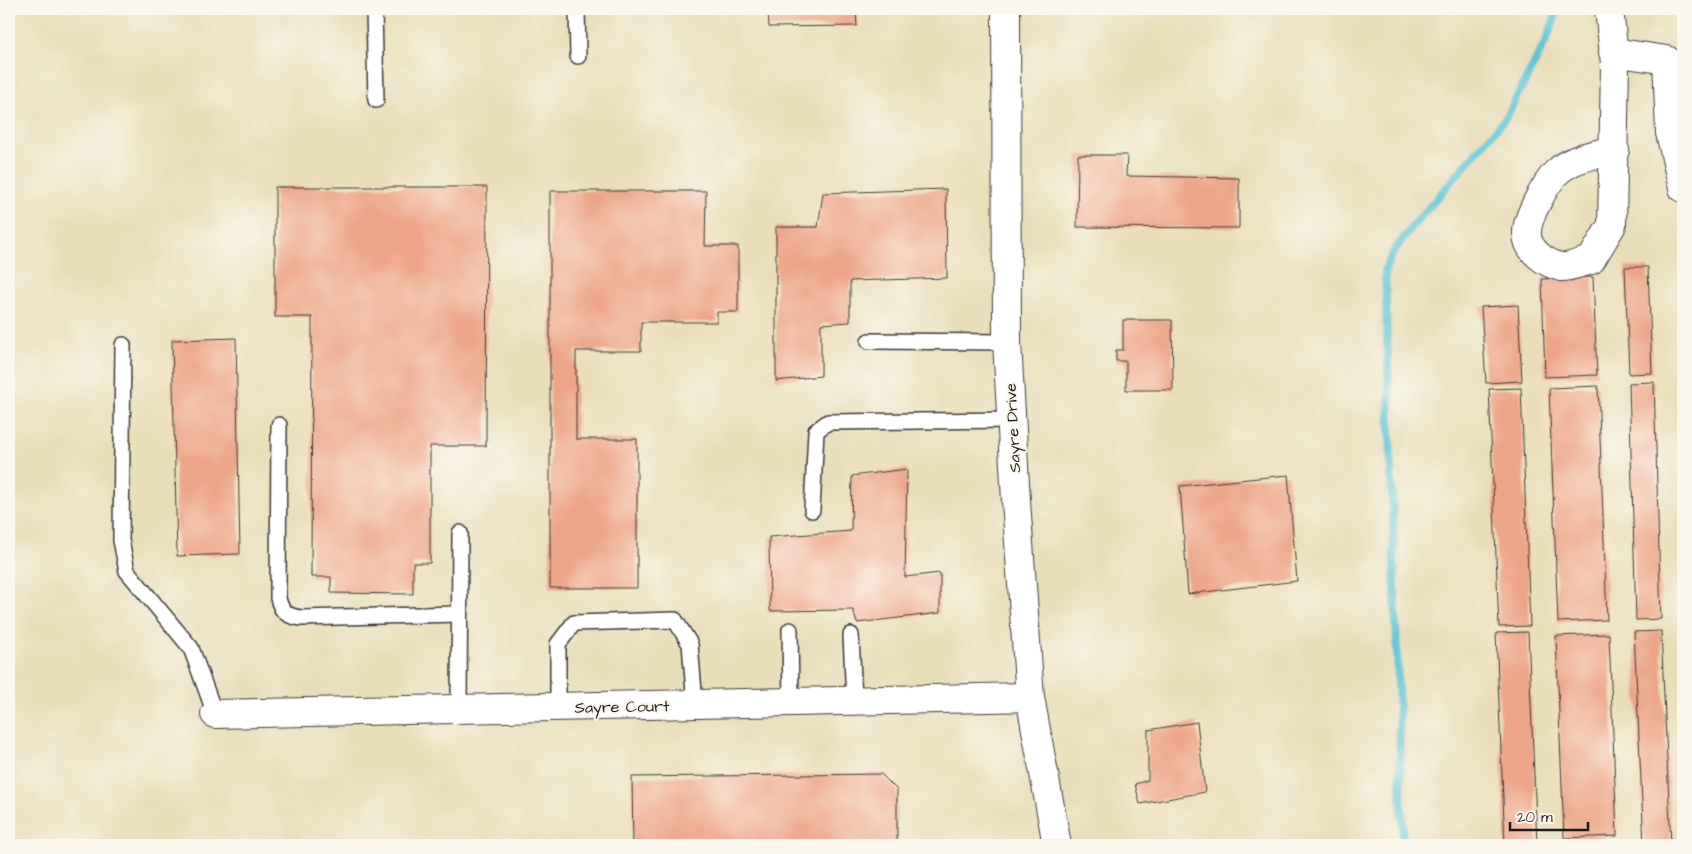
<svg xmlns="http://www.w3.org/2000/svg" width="1692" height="854" font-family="'Architects Daughter',sans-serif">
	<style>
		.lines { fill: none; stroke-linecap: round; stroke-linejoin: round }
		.stream { stroke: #59c4d4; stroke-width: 8 }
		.building { fill: #eea58a }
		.service-casing { stroke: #3b3934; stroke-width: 18 }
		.minor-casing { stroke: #3b3934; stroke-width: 30 }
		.service { stroke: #fff; stroke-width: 15 }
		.minor { stroke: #fff; stroke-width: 28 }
		.labels { text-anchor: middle; stroke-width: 4; stroke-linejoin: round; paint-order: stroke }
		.street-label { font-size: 16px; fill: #1c1c1c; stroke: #fbf7ec }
	</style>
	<rect width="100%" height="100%" fill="#fbf7ec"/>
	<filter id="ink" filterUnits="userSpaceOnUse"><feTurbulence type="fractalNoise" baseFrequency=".02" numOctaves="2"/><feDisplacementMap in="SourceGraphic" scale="10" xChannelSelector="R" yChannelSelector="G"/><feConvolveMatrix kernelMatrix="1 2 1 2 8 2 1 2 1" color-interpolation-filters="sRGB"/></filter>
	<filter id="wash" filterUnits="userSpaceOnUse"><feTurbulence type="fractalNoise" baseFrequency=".0096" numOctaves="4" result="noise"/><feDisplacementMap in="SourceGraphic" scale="20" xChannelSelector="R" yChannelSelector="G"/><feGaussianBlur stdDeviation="1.12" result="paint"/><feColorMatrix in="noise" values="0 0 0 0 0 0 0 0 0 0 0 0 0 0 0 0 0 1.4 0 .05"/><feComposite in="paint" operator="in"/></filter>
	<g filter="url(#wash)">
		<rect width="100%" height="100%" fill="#e9deba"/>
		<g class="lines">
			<path class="stream" d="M1403,845l-18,-576 9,-18 17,-23 95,-110 41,-79 11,-30"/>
		</g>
		<g id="blocks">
			<path class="building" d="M768,9h88l1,17 -88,1z
				M1078,155h49l-1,21 113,2v50l-162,-1z
				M275,187h212l-1,259h-56v117h-17v31l-82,-1v-16h-20l1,-260h-37z
				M946,189l1,89 -97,3v41l-29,2v52l-45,5v-154h42l5,-34z
				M550,191h156l-1,55h33v66h-21v10h-76v29h-65v88h61v149h-87z
				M1625,267h23l4,106 -23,1z
				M1593,277l4,98 -52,2 -3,-98z
				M1518,305l4,76 -36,2 -5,-76z
				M1123,320h49l1,70h-47v-29h-10v-11h7z
				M236,338l4,216 -63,2 -5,-216z
				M1654,382l7,237 -25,1 -7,-237z
				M1598,386l9,234 -49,2 -9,-234z
				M1521,388l9,238 -31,1 -10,-238z
				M907,469l-2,108 35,-4v40l-83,10 -4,-13 -83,1 -1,-74 82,-6 1,-55z
				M1288,475l9,106 -109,13 -8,-108z
				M1661,631l10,214h-27l-10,-213z
				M1528,632l9,213h-32l-9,-212z
				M1609,634l8,202 -53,2 -8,-202z
				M1197,722l8,70 -65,12 -5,-20 13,-4v-50z
				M881,774l16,16v55h-264l-1,-68z"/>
		</g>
	</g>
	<g filter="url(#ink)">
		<use href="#blocks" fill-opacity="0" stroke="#3b3934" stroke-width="1"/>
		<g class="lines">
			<g class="service-casing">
				<path id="service" d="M374,9l2,91
					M577,9l1,47
					M869,341l138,1
					M123,345l-2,195 6,31 64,77 24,66
					M279,425l-1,173c3,14 9,18 23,20l158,-4
					M812,510l4,-79 12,-9 184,-2
					M790,630l1,72
					M851,635l3,66
					M558,707v-63l16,-21 101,-3 15,24 5,60
					M459,709l1,-176"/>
			</g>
			<g class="minor-casing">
				<path id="minor" d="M1006,9l1,333 9,159 14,196 27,148
					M1609,9l6,55 -3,161 -21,35c-9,2 -22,8 -30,7 -15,-3 -34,-17 -34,-33 -1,-16 19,-51 30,-62 15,-14 39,-18 58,-22
					M1613,52l54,8 3,73 13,55
					M215,714l815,-17"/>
			</g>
			<use href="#service" class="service"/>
			<use href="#minor" class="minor"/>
		</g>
	</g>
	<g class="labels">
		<g class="street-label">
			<text transform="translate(1012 428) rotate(-93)" y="6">Sayre Drive</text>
			<text transform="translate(622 706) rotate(-1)" y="6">Sayre Court</text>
		</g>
	</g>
	<rect width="1692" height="854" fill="none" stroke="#fbf7ec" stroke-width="30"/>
	<path d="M1510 822v8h78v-8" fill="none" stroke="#1c1c1c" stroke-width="2.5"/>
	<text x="1517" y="822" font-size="15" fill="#1c1c1c" stroke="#fbf7ec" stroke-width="4" paint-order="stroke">20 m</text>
</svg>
